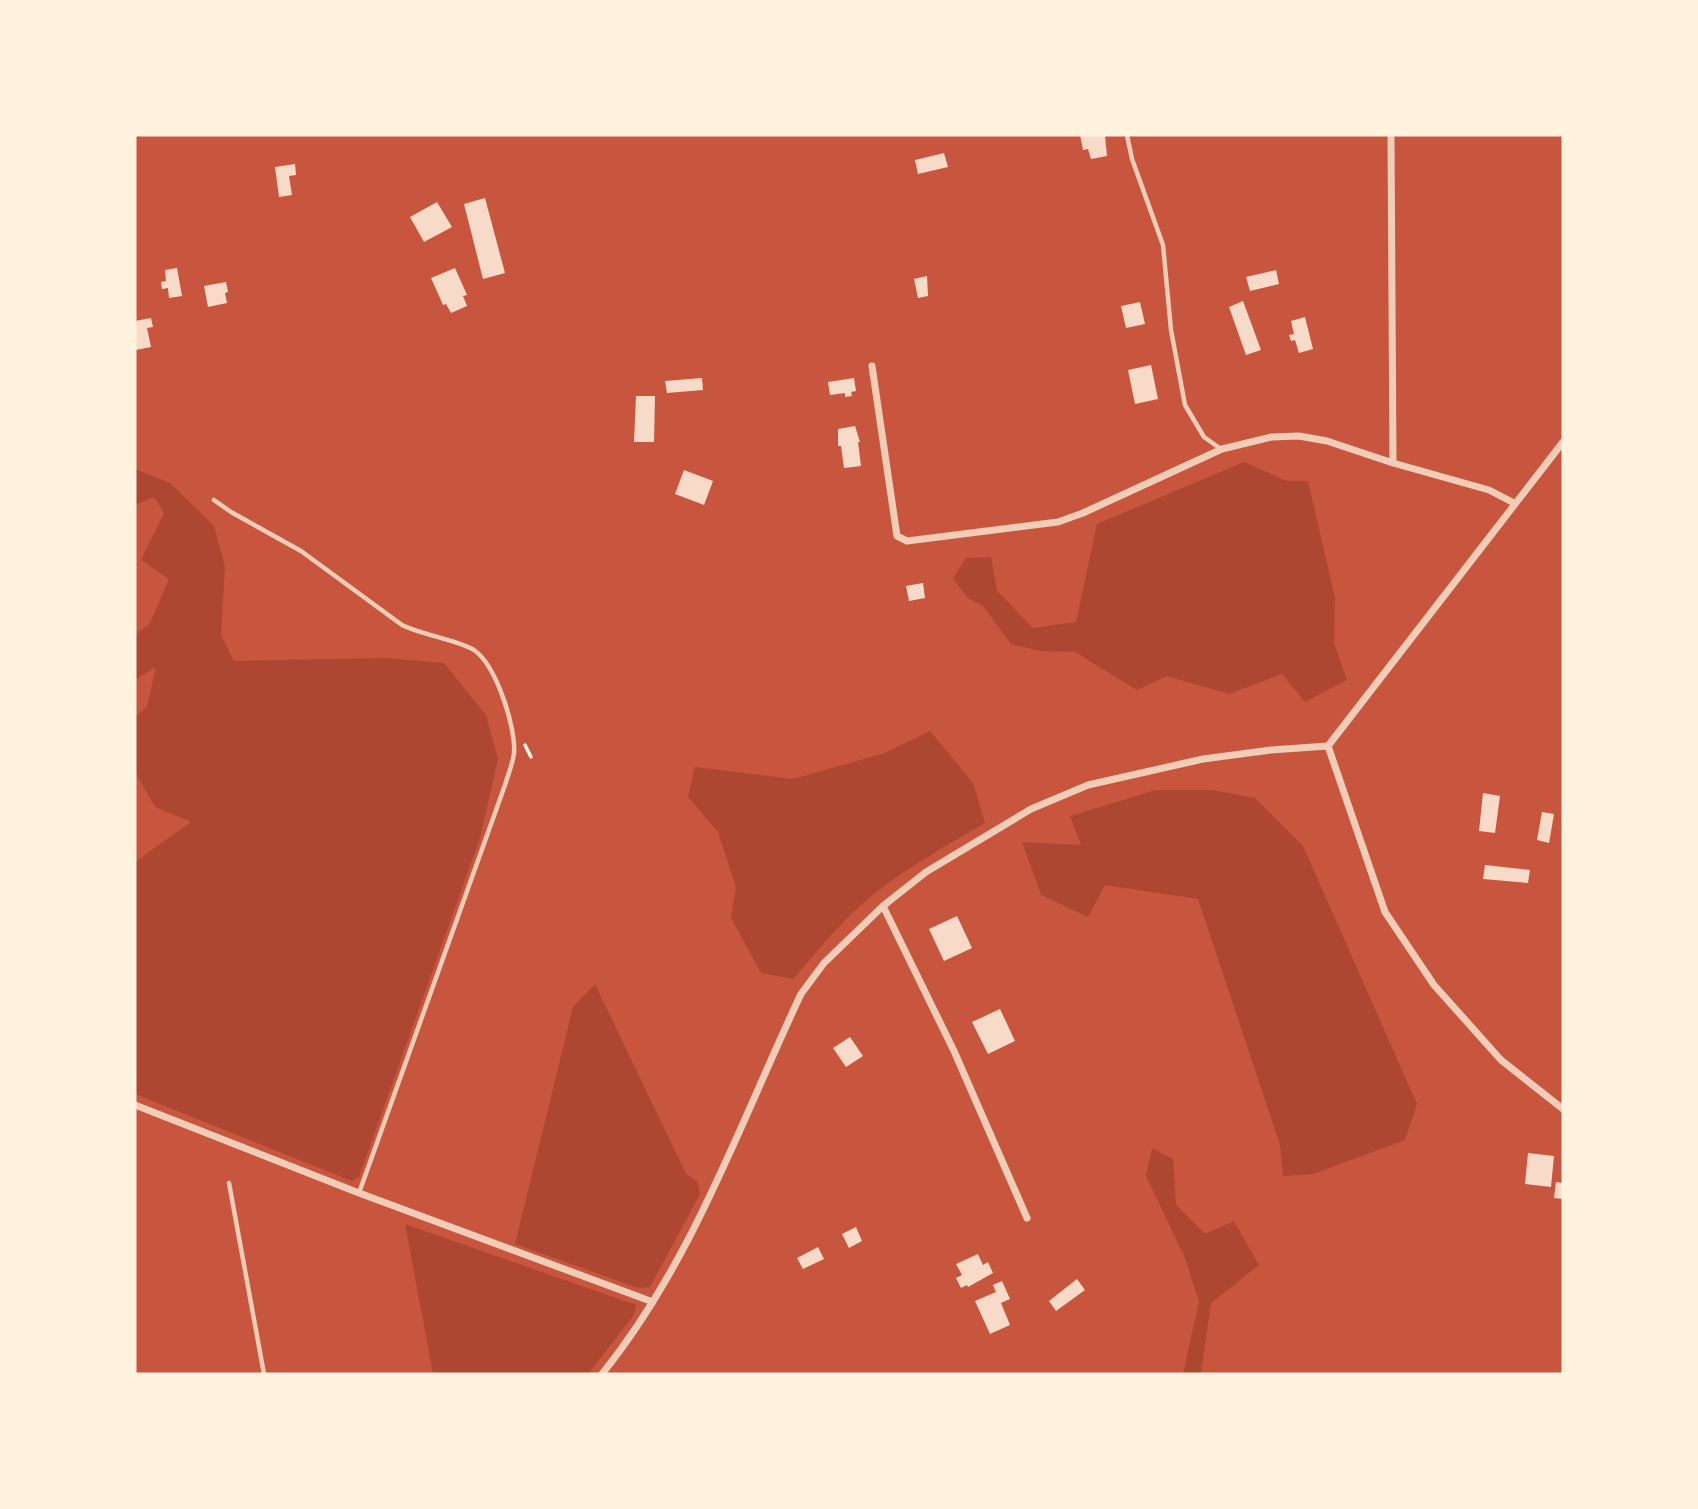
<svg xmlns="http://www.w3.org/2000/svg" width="1698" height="1509" font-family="'Titillium Web',sans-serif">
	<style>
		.green { fill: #ae4732 }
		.building { fill: #f7dbc8 }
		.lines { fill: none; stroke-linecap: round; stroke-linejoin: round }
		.path { stroke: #fff3e0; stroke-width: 3.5 }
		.service { stroke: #f1ccb7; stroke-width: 4.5 }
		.minor { stroke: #f1ccb7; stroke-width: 7 }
	</style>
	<rect width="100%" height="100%" fill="#c8553d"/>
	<path class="green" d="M1244,462l43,19h21l27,117 -1,45 13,37 -42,22 -23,-28 -53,20 -62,-18 -30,14 -62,-38 -35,-1 -29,-7 -28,-38 -15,-8 -15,-19 13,-21 25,-1 6,34 36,37 43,-6 21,-98z
		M135,469l35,14 44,43 11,40 -4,69 13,26 151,-3 59,5 42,52 12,44 -18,79 -121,339 -7,4 -217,-87v-232l56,-40 -36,-15 -20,-35v-56l12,-9 9,-40 -21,13v-46l14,-9 20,-46 -28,-19 23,-47 -10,-16 -19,8z
		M930,731l43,52 12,40c-36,21 -72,41 -106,67 -33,25 -59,58 -86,89l-32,-6 -30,-55 5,-31 -18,-55 -30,-35 7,-30 98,12 92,-26z
		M1156,790h56l43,8 48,48 114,258 -12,36 -92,34 -30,2 -3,-31 -82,-246 -93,-14 -17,32 -47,-22 -19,-53 59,3 -11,-29z
		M595,984l91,190 12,8 2,12 -50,93 -12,1 -123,-44 58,-237z
		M1152,1148l21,11 3,46 29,29 29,-13 25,44 -48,38 -10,71h-18l16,-72 -14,-44 -39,-82z
		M405,1224l231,81 -2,10 -46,59h-155z"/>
	<path class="building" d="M1080,135h25l2,21 -16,3 -3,-10 -5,1z
		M944,153l4,14 -30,7 -3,-14z
		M295,164l1,11 -7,1 3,19 -13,2 -4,-30z
		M485,198l20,75 -22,6 -19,-75z
		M437,202l15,25 -28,15 -14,-25z
		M177,268l5,28 -13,2 -1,-10 -6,1 -1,-7 5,-1 -1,-11z
		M455,268l12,27 -4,1 4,10 -16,7 -5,-9 -3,1 -12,-27z
		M1276,270l3,14 -29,7 -4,-14z
		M927,276l1,20 -10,2 -4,-19z
		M226,282l2,10 -3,1 2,10 -19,4 -4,-21z
		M1243,301l18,49 -15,5 -17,-48z
		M1140,302l5,22 -19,4 -5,-22z
		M1305,317l8,32 -14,4 -4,-13 -4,1 -2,-6 5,-1 -3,-13z
		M151,318l2,9 -6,1 4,19 -15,3 -1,-29z
		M1151,365l7,34 -23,5 -7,-34z
		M702,378l1,12 -36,3 -2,-12z
		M854,378l2,13 -5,1 1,4 -7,1v-4l-15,2 -2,-13z
		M636,396h19l-1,46h-20z
		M855,426l5,16h-2l3,24 -17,2 -3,-22h-3v-17z
		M684,470l29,11 -9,24 -29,-11z
		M923,583l2,15 -16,3 -3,-15z
		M1483,793l17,3 -5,37 -16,-2z
		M1542,812l12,2 -5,29 -12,-3z
		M1485,865l45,5 -2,13 -45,-4z
		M957,916l15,32 -28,13 -15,-32z
		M1000,1009l15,32 -27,13 -16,-32z
		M850,1037l13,19 -17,11 -13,-19z
		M1528,1153l26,3 -3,31 -26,-3z
		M1556,1182l7,1v16l-9,-1z
		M856,1227l6,14 -13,7 -7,-14z
		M818,1247l6,12 -21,10 -6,-11z
		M978,1254l5,11 5,-3 5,11 -25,14 -1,-2 -6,3 -5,-10 6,-3 -6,-11z
		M1077,1279l8,11 -29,21 -7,-10z
		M1002,1281l8,18 -9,4 9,22 -20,9 -15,-33 21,-9 -3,-7z"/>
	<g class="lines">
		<path class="path" d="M525,745l6,12"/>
		<path class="service" d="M1127,135l5,24 31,86 8,85 14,75 19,32 17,12
			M214,500l17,12 70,39 101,74c20,10 56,15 72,25 22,15 42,77 40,103 -1,10 -6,22 -9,32l-146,408
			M229,1183l35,191"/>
		<path class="minor" d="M1391,135l2,328 96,27 25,13
			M872,366l25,170 10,5 151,-19 25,-9 139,-64 50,-12 27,-1 28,5 66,22
			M1328,746l57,166 49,73 67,75 62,49
			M1328,746l235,-304
			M883,906l71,145 73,167
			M135,1105l224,88 294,109
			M602,1374c91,-113 138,-251 199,-380l23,-31 59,-57 43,-34 105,-63 57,-24 115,-26 68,-9 57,-4"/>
	</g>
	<rect width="1698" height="1509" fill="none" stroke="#fff3e0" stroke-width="273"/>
</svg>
